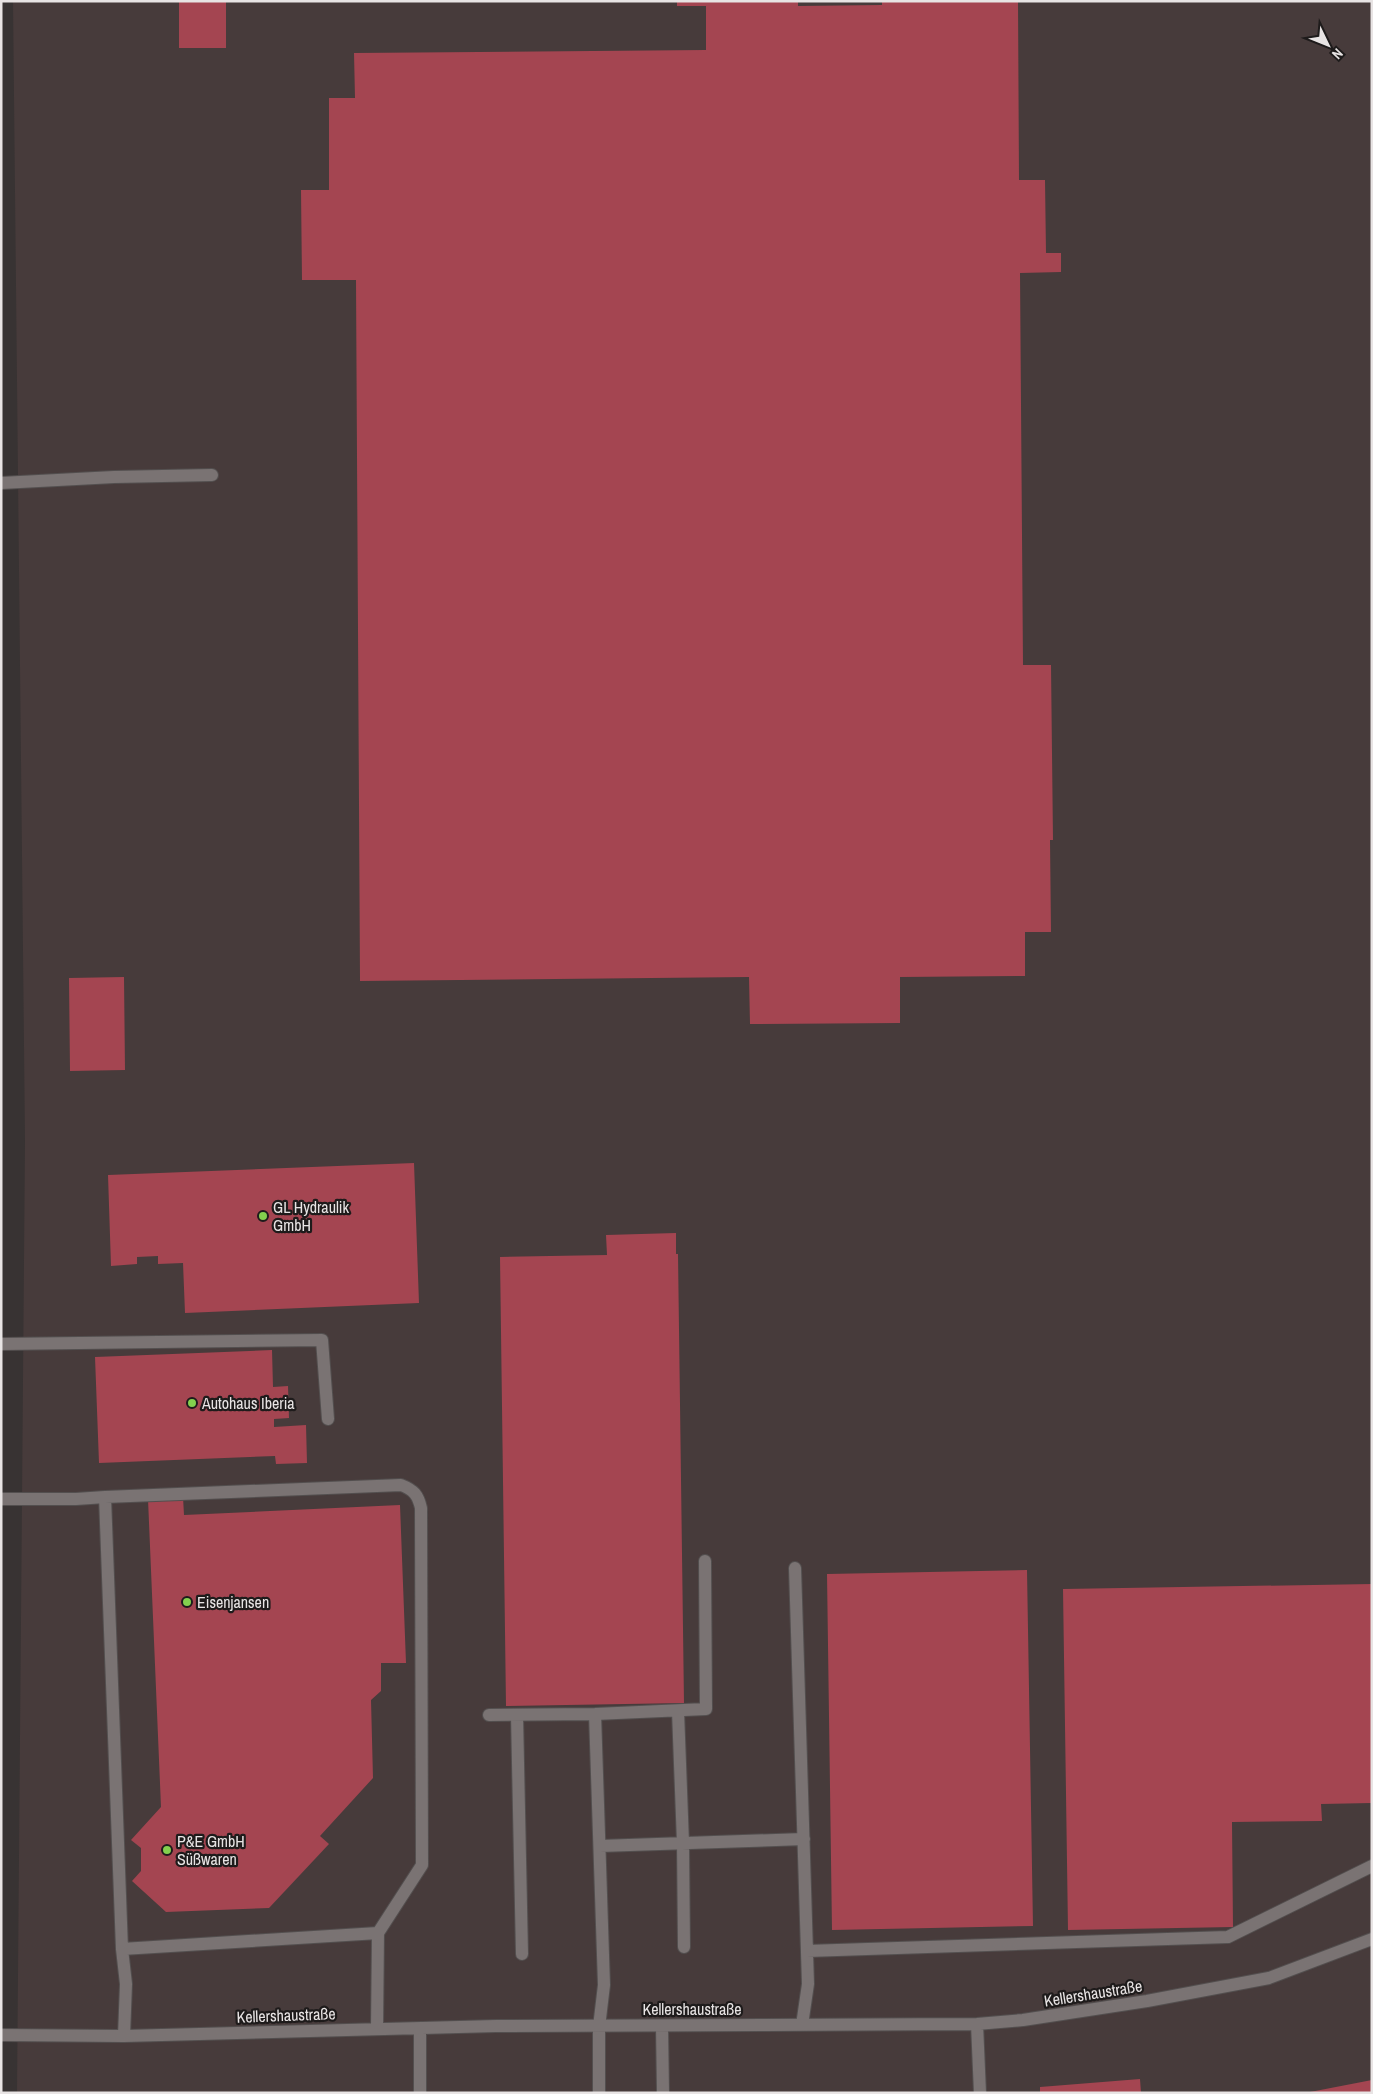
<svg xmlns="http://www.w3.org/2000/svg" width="1373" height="2094" font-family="'Archivo Narrow',sans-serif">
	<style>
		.built { fill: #473b3b }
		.building { fill: #a44551 }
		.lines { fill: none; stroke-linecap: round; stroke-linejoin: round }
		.minor-casing { stroke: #534f4f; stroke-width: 14 }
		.minor { stroke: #7a7373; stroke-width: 12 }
		.poi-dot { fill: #83d04e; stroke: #1e1b1b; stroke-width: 2 }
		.labels { text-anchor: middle; stroke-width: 4.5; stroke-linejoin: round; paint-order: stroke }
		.poi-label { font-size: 16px; fill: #e8e4e4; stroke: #1e1b1b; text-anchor: start }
		.street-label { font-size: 16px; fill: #e8e4e4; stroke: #1e1b1b }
	</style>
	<rect width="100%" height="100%" fill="#383333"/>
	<path class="built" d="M13,1h1359v2092h-1355l8,-952z"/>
	<path class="building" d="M179,1h47v47h-47z
		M677,1h121v5l84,-1v-4h136l1,179h26l1,73h15v19l-41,1 3,392h28l2,175h-3l1,92h-26v44l-125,1v46l-150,1 -1,-47 -389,4 -4,-701h-54l-1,-90h28v-92h26l-1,-45 352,-3v-44h-29z
		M124,977l1,93 -55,1 -1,-93z
		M414,1163l5,140 -234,10 -2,-50 -25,1v-8l-21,1v7l-26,2 -3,-91z
		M676,1233v21h2l6,449 -178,3 -6,-449 107,-2 -1,-20z
		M272,1350l1,37 15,-1 1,32 -15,1v8l32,-2 1,38 -31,1 -1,-8 -176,7 -4,-106z
		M183,1497l1,18 216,-10 6,158h-25v28l-10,9 2,78 -53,58 9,8 -60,64 -103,4 -34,-31 9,-10v-23l-10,-8 30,-33 -13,-308z
		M1027,1570l6,356 -201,4 -5,-356z
		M1372,1584v219l-51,1 1,17 -90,1 1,105 -165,3 -5,-341z
		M1140,2079l1,14h-101v-6z
		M1372,2080v13h-62v-1z"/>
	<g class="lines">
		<g class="minor-casing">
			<path id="minor" d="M1,483l113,-6 98,-2
				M1,1344l321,-4 6,79
				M105,1497l296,-12c13,5 17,10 20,23l1,357 -44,68
				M1,1499h75l29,-2 17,452 4,35 -2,52
				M795,1568l13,416 -6,41
				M678,1711l5,132 1,104
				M595,1714l9,271 -5,42v66
				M489,1715l106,-1 111,-5 -1,-148
				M517,1715l5,239
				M600,1846l204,-7
				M122,1949l256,-16 -1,96
				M807,1951l421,-14 144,-71
				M977,2024l3,69
				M662,2026l1,67
				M420,2029v64
				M1,2035l123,1 372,-10 481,-2 46,-4 124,-19 122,-23 103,-39"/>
		</g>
		<use href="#minor" class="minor"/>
	</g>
	<g class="poi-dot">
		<circle cx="263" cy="1216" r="5"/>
		<circle cx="192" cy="1403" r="5"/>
		<circle cx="187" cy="1602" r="5"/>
		<circle cx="167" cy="1850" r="5"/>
	</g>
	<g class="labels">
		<g class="poi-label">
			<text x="273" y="1213">GL Hydraulik<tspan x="273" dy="18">GmbH</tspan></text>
			<text x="202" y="1409">Autohaus Iberia</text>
			<text x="197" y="1608">Eisenjansen</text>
			<text x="177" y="1847">P&amp;E GmbH<tspan x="177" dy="18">Süßwaren</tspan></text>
		</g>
		<g class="street-label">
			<text transform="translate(1093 1993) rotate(-9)" y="6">Kellershaustraße</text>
			<text x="692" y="2015">Kellershaustraße</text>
			<text transform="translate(286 2015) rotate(-2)" y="6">Kellershaustraße</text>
		</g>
	</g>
	<rect width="1373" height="2094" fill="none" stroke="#e8e4e4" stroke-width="5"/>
	<g transform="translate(1328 45) rotate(133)" stroke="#1e1b1b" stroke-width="4" paint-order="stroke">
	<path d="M0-4L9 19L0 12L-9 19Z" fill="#e8e4e4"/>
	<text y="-8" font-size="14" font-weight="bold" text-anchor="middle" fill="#e8e4e4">N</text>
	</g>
</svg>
